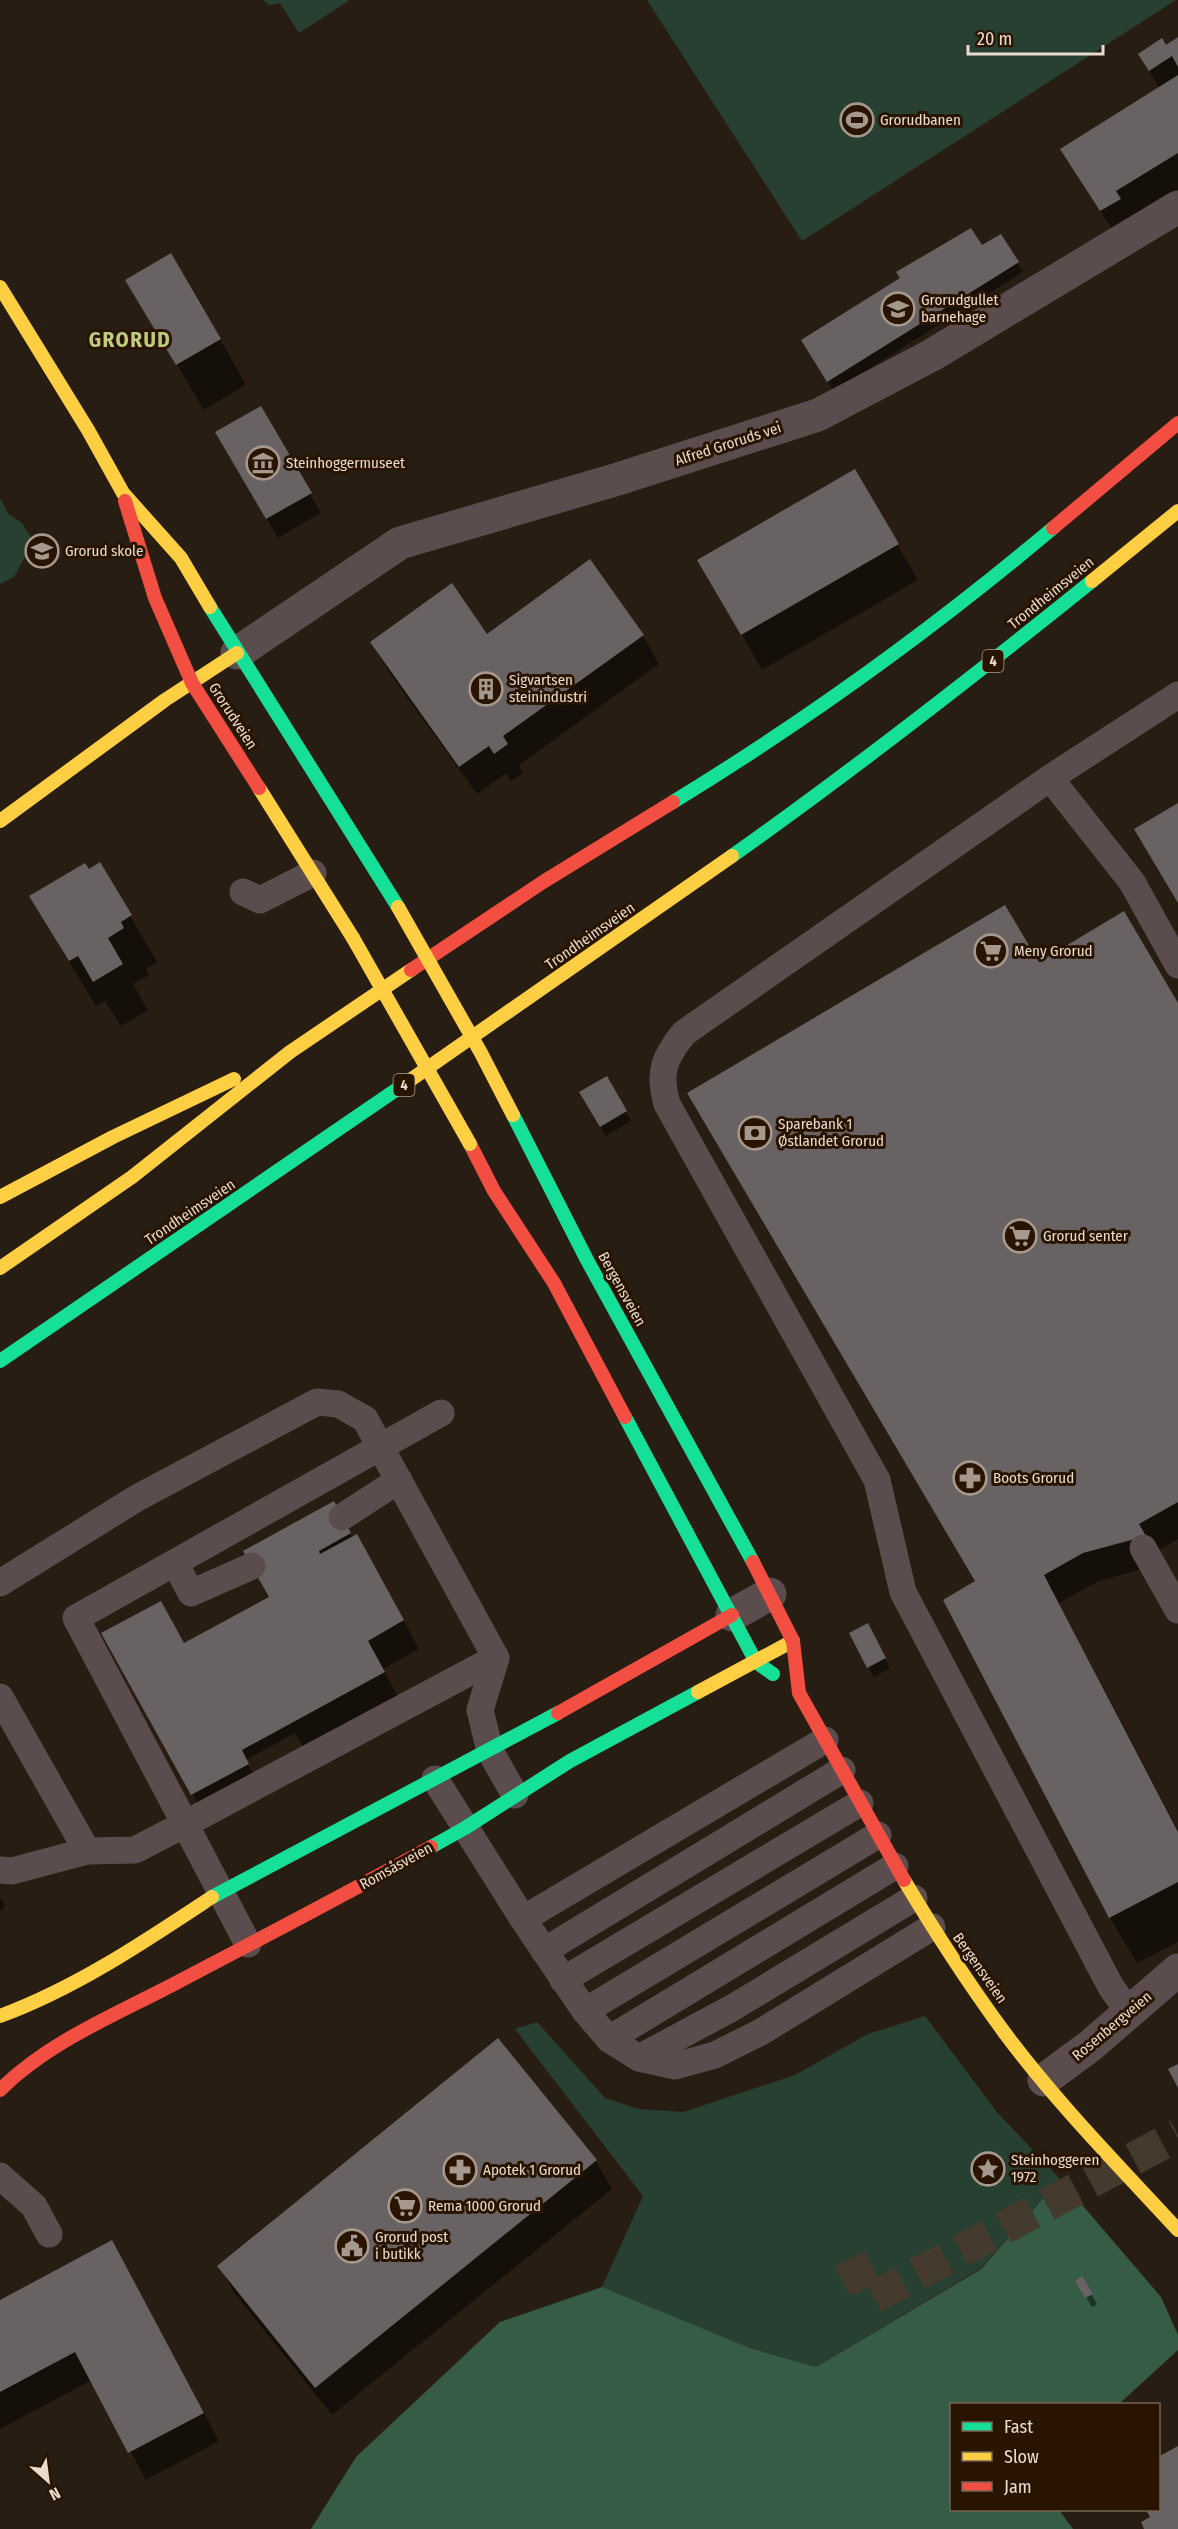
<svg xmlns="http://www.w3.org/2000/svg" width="1178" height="2529" font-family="'Fira Sans Condensed',sans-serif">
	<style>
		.green { fill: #284032 }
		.forest { fill: #365c46 }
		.shadow { fill: #0007 }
		.building { fill: #686263 }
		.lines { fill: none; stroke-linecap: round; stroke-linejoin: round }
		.street-tunnel { stroke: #453a2e; stroke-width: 33; stroke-dasharray: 33 16; stroke-linecap: butt }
		.lane { stroke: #5b4d4e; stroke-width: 27 }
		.street { stroke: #5b4d4e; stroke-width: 33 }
		.fast { stroke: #16e098; stroke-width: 14 }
		.slow { stroke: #ffcf43; stroke-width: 14 }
		.jam { stroke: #f24e42; stroke-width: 14 }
		.slow-bridge { stroke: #ffcf43; stroke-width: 14 }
		.labels { text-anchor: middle; stroke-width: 6; stroke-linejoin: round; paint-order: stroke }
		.shield { fill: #281401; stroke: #af9f90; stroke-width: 1.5 }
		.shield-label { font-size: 14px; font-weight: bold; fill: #e9dbce }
		.poi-label { font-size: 15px; fill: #e9dbce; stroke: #281401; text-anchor: start }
		.street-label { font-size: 15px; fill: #e9dbce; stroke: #281401 }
		.district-label { font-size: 21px; font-weight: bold; letter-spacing: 1.5px; fill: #becb7f; stroke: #281401 }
	</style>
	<rect width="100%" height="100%" fill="#281d12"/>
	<path class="green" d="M263,0h87l-51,33 -19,-30 -11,2z
		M647,0h529l-374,241z
		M0,498l8,16 14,9 11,18 -19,36 -14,7z
		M925,2016l71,95 64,68 -79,89 -165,99 -66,-19 -148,-61 41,-91 -128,-167 22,-7 68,76 33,11 45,3 112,-37 73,-41z"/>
	<path class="forest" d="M1060,2179l101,118 17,38v15l-59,54h-167v106h107l14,19h-762l45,-72 144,-135 102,-35 148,61 66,19 165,-98z"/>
	<path class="shadow" d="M1178,39v152l-60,47 -40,-61 82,-88 -20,-35 26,-7z
		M1001,236l22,36 -190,119 -30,-51z
		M154,326l66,13 26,46 -42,25z
		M260,408l61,105 -43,25 -61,-105z
		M854,471l64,109 -156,90 -62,-109z
		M487,636h156l16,28 -140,101 4,8 -12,8 -5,-8 -29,21 -89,-123 -16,-28z
		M100,864l57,98 -11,7 3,6 -16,9 15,26 -27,16 -16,-25 -9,5 -39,-64 31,-71z
		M1038,964l140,41v534l-24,14 7,11 -62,17 -40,22 119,227v112l-41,21 -27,-45 -165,-317 32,-20z
		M606,1078l25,43 -25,15 -25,-44z
		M333,1503l20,35 20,26 46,85 -36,20 17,31 -94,52 -11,-19 -49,27 7,14 -55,30 -94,-171 80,12 87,-48z
		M867,1625l23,43 -16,9 -23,-43z
		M0,1897l5,8 -3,6 -2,-1z
		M596,2161l16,28 -280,226 -97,-121 -16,-28z
		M128,2270l91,171 -73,39 -54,-100 -92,49v-127z
		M1082,2278l15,26 -5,3 -15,-26z"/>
	<path class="building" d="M1178,37v30l-6,-11 -23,15 -11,-17 24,-16 4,7z
		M1178,75v78l-62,38 5,8 -21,12 -40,-62z
		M971,228l11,17 19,-11 18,28 -192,120 -26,-42 99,-62 -4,-6z
		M171,253l50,86 -45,26 -51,-85z
		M261,406l51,87 -46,26 -51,-87z
		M855,469l44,75 -158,91 -44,-75z
		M590,559l54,76 -141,101 5,8 -14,10 -5,-8 -30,21 -89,-125 82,-59 35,51z
		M1178,803v100l-44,-74z
		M100,862l32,53 -11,7 3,6 -16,10 15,26 -30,18 -15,-26 -9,5 -40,-65 56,-33 4,6z
		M1005,905l34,57 85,-51 54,92v499l-39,22 7,12 -63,17 -39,22 134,257v50l-69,36 -166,-318 32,-19 -288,-488z
		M607,1076l20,35 -27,16 -21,-35z
		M334,1501l17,32 -32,18 1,3 37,-20 47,86 -36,21 17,31 -143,78 7,14 -58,31 -90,-162 60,-32 23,42 85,-46 -26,-46z
		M868,1623l18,35 -19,10 -18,-35z
		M498,2038l99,122 -282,228 -98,-122z
		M1178,2064v24l-10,-19z
		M112,2240l92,173 -76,40 -53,-101 -75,40v-92z
		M1082,2276l11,18 -8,4 -10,-17z
		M1178,2446v83h-34l-3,-7 9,-5 -4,-7h12v-53z"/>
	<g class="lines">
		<path class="street-tunnel" d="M850,2259l20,40 308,-164"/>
		<path class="lane" d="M1050,778l82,104 46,83
			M243,892l17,8 53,-27
			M441,1413l-365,205 109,206 311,-166
			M342,1517l57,-37
			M1143,1548l35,62
			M175,1563l16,30 61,-27
			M0,1583l137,-85 180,-96 21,2 27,15 131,239 -16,52 10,41 25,44
			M0,1697l87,154 48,-1 50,-26 63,120
			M435,1779l88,140 62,92 24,28 30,19 36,8 40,-11 46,-23 171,-105
			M0,1870l12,1 75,-20
			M523,1919l302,-179
			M544,1951l298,-181
			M563,1980l297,-177
			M585,2011l293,-176
			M1129,2012l-18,-25 -208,-395 -26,-112 -210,-376c-9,-32 -3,-46 17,-71l366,-255 128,-83
			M609,2039l286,-173
			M639,2058l93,-50 182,-110
			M0,2176l34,30 15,28"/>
		<path class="street" d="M237,653l163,-110 218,-64 200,-64 114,-60 246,-148
			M732,1615l38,-21
			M1044,2080l46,-34 88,-76"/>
		<path class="fast" d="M210,607l188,300
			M673,802c134,-82 260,-173 380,-274
			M732,856c123,-87 242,-180 360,-275
			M513,1115l74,145 166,302
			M0,1361l406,-278
			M625,1417l131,245 17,12
			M431,1847l34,-19 105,-67 128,-69
			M212,1897l346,-184"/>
		<path class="slow" d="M0,287l88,143 35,63 58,65 29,49
			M1092,581l86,-70
			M259,788l94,150
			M0,821l165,-121 72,-47
			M406,1083l326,-227
			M0,1197l113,-60 121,-58
			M0,1268l132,-91 158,-125 121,-82
			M698,1692l95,-51
			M904,1880c31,52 64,103 100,152 52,70 115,134 174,198
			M0,2016c76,-28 144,-74 212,-119"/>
		<path class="jam" d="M125,501l30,97 37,85 67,105
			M1053,528l125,-105
			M411,970l132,-88 130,-80
			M470,1144l24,47 60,92 71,134
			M753,1562l40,79 6,52 105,187
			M558,1713l174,-98
			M0,2090c48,-48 115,-75 174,-106 86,-45 172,-90 257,-137"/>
		<path class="slow-bridge" d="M398,907l83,146 32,62
			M353,938l117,206"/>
	</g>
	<defs>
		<g id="stadium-ring" transform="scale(1.725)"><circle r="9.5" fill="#281401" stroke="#a5988c" stroke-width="1.5"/><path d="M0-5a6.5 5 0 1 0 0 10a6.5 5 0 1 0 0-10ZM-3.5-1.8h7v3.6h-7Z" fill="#a5988c"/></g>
		<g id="school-ring" transform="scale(1.725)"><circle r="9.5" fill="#281401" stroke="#a5988c" stroke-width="1.5"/><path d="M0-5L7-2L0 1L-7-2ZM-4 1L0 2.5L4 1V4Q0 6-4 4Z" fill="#a5988c"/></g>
		<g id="museum-ring" transform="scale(1.725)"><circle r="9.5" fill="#281401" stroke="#a5988c" stroke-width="1.5"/><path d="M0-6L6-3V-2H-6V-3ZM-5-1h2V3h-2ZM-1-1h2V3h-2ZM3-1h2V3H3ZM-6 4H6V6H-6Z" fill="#a5988c"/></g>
		<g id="building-ring" transform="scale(1.725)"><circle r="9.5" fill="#281401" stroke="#a5988c" stroke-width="1.5"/><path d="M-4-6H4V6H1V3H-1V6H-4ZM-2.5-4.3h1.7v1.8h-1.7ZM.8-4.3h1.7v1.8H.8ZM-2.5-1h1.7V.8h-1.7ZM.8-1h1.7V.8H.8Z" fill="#a5988c"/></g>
		<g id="supermarket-ring" transform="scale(1.725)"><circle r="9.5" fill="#281401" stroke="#a5988c" stroke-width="1.5"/><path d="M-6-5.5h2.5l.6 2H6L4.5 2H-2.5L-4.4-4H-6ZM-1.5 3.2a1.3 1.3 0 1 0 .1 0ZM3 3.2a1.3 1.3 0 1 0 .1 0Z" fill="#a5988c"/></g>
		<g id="bank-ring" transform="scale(1.725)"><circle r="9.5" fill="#281401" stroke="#a5988c" stroke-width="1.5"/><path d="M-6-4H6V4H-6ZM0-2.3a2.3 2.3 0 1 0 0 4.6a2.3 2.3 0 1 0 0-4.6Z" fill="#a5988c"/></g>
		<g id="pharmacy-ring" transform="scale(1.725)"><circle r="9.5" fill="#281401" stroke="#a5988c" stroke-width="1.5"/><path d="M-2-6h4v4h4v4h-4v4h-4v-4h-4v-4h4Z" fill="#a5988c"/></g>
		<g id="sight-ring" transform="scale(1.725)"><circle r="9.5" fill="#281401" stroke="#a5988c" stroke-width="1.5"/><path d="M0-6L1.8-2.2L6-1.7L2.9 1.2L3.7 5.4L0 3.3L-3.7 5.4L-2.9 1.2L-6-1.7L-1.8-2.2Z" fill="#a5988c"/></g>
		<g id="civic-ring" transform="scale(1.725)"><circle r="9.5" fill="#281401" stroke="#a5988c" stroke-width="1.5"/><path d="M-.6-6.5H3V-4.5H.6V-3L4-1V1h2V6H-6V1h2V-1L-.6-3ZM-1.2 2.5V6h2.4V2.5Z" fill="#a5988c"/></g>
	</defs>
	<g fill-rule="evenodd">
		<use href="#stadium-ring" x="857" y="120"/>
		<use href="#school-ring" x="898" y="309"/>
		<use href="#museum-ring" x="263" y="463"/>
		<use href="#school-ring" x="42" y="551"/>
		<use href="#building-ring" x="486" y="689"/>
		<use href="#supermarket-ring" x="991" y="951"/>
		<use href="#bank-ring" x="755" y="1133"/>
		<use href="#supermarket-ring" x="1020" y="1236"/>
		<use href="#pharmacy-ring" x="970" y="1478"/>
		<use href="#sight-ring" x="988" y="2169"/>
		<use href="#pharmacy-ring" x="460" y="2170"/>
		<use href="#supermarket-ring" x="405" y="2206"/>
		<use href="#civic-ring" x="352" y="2246"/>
	</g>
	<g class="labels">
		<g class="shield">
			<rect x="982.5" y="650" width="21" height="22" rx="4.5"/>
			<rect x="393.5" y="1074" width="21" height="22" rx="4.5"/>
		</g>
		<g class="shield-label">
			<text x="993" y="666">4</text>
			<text x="404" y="1090">4</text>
		</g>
		<g class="poi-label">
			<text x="880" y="125">Grorudbanen</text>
			<text x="921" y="305">Grorudgullet<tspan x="921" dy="17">barnehage</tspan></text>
			<text x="286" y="468">Steinhoggermuseet</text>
			<text x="65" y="556">Grorud skole</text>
			<text x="509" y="685">Sigvartsen<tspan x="509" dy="17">steinindustri</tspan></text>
			<text x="1014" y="956">Meny Grorud</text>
			<text x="778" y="1129">Sparebank 1<tspan x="778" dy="17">Østlandet Grorud</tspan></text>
			<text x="1043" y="1241">Grorud senter</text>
			<text x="993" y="1483">Boots Grorud</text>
			<text x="1011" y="2165">Steinhoggeren<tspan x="1011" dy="17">1972</tspan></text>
			<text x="483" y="2175">Apotek 1 Grorud</text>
			<text x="428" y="2211">Rema 1000 Grorud</text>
			<text x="375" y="2242">Grorud post<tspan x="375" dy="17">i butikk</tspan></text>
		</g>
		<g class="street-label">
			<text transform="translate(728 444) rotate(-18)" y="5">Alfred Groruds vei</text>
			<text transform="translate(1051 593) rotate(-39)" y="5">Trondheimsveien</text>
			<text transform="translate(233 716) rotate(57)" y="5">Grorudveien</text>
			<text transform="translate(590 936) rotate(-35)" y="5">Trondheimsveien</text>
			<text transform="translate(190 1212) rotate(-34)" y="5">Trondheimsveien</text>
			<text transform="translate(622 1289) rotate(61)" y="5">Bergensveien</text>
			<text transform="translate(396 1866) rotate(-29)" y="5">Romsåsveien</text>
			<text transform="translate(980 1968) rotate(55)" y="5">Bergensveien</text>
			<text transform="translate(1112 2026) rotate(-40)" y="5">Rosenbergveien</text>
		</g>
		<g class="district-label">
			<text x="130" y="347">GRORUD</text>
		</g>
	</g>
	<rect x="950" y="2403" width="210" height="108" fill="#281401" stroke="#756453" stroke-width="1.5"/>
	<rect x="962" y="2422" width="30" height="9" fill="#16e098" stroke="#756453" stroke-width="1.5"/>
	<text x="1004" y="2433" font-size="18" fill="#e9dbce">Fast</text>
	<rect x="962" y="2452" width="30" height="9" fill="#ffcf43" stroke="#756453" stroke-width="1.5"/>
	<text x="1004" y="2463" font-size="18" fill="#e9dbce">Slow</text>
	<rect x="962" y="2482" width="30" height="9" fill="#f24e42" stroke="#756453" stroke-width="1.5"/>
	<text x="1004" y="2493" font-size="18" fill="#e9dbce">Jam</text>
	<g transform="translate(48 2481) rotate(152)" stroke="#281401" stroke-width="4.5" paint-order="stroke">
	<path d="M0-4.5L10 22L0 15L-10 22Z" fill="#e9dbce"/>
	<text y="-9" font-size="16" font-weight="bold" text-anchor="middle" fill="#e9dbce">N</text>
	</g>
	<path d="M968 45v9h135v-9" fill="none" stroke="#e9dbce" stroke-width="3"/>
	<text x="977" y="45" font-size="18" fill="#e9dbce" stroke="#281401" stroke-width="4.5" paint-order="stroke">20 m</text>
</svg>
